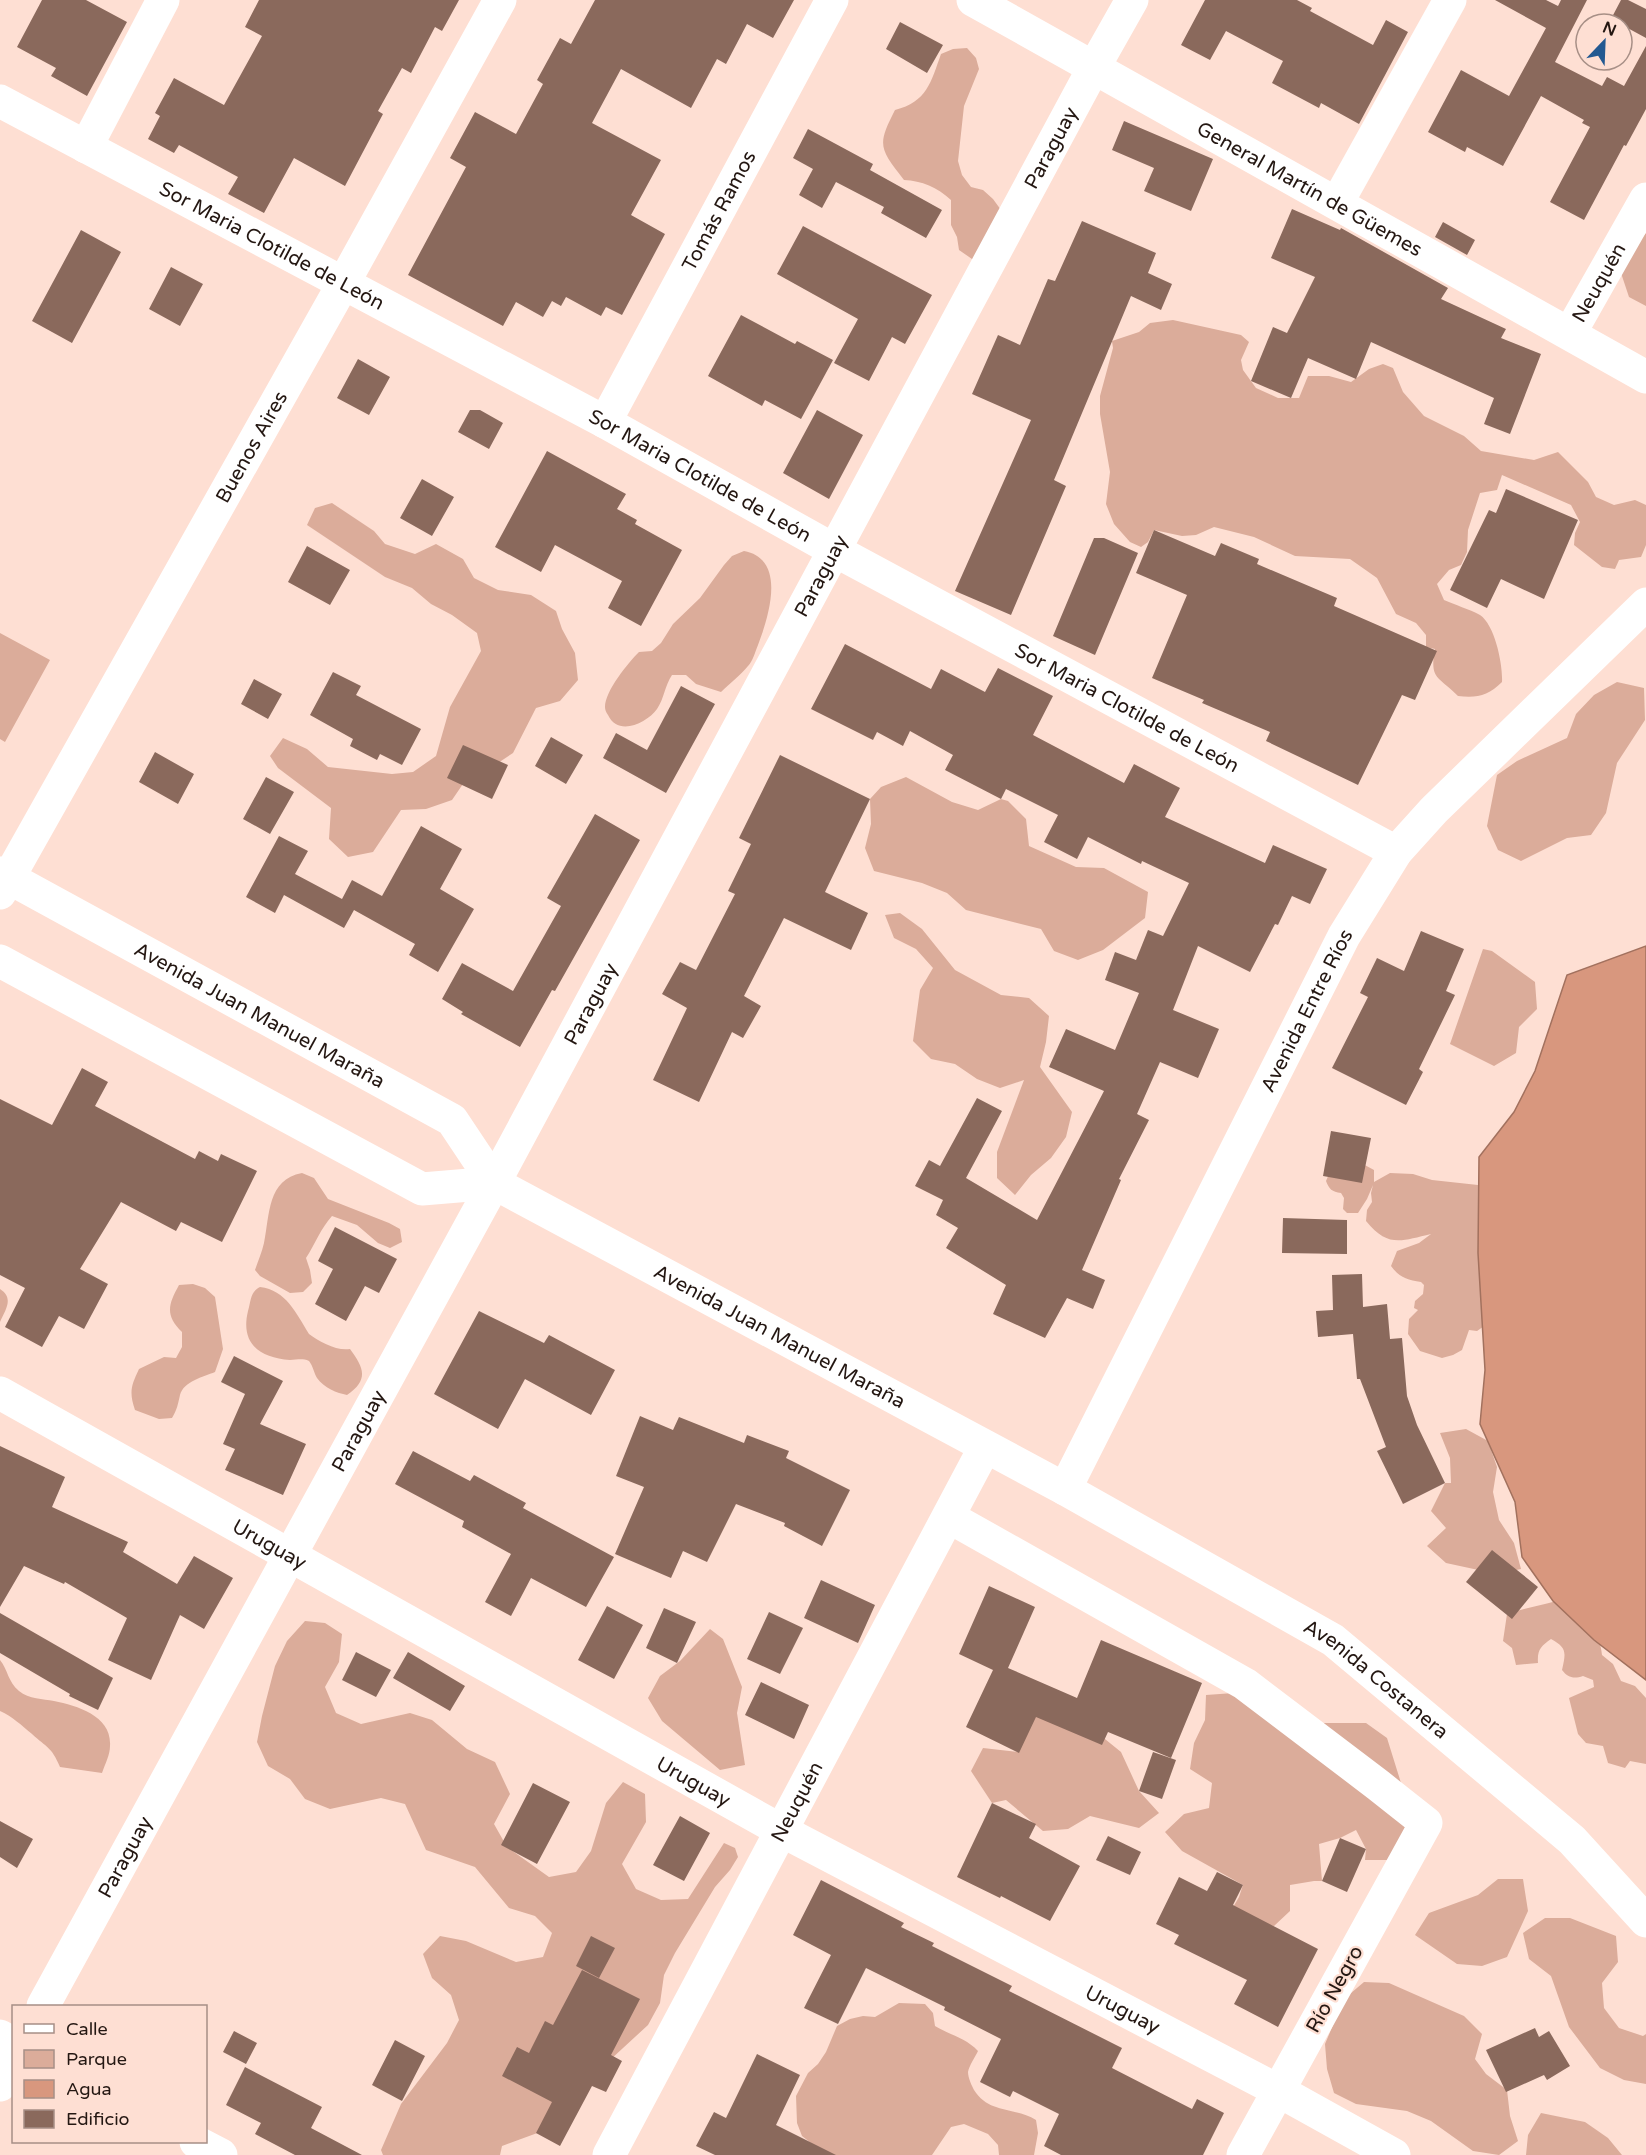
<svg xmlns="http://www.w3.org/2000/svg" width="1646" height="2155" font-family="'Varela Round',sans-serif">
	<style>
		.green { fill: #dbac9a }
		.water { fill: #d8977e; stroke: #a2715e; stroke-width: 1.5 }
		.building { fill: #8a695c }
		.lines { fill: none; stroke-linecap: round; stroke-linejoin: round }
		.minor { stroke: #fff; stroke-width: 33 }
		.tertiary { stroke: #fff; stroke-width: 33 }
		.labels { text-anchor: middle; stroke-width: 4.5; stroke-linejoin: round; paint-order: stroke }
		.street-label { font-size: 20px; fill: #241712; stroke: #fedfd3 }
	</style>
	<rect width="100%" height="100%" fill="#fedfd3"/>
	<path class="green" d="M967,48l9,10 3,11 -15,37 -6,55 4,14 9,12 12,3 10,9 8,11 -17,54 -12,-5 -13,-9 -2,-13 -6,-12v-25c-14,-13 -29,-19 -47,-20 -25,-32 -27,-35 -9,-70 32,-8 36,-28 46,-56l12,-5z
		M1646,233v73l-17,-9 -8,-24 10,-24z
		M1173,320l68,15 8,7 -8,18 2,10 13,18 22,10h21l9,-22h21l22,6 18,-13 14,-5 10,4 10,24 21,24 40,20 17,15 53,9 24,-8 30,30 8,15 18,8 21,-5 11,5v40l-5,12 -22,3 -4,9 -13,-2 -28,-22 1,-12 5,-11 -9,-17 -69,-30 -5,15 -17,3 -12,37 -1,22 -6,13 -12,5 -12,14 7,16c11,5 25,9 36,15 15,10 23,50 22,67 -14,14 -25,16 -44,14 -19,-20 -29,-16 -23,-47l-9,-2v-12l-10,-12 -20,-9 -19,-36 -27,-19 -55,-3 -41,-19 -40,-10 -18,8 -14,1 -28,-6 -6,12 -7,5 -11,-5 -16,-18 -8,-20 4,-32 -10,-58v-18l13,-48 -1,-7 27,-9 11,-9z
		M332,503l42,28 11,13 30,10 21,-10 27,15 11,19 24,12 33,5 25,16 6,18 13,24 3,27 -18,21 -24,7 -23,45 -21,14 -25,11 -15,22 -26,9 -25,1 -28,42 -25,5 -19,-18 2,-31 -53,-40 -8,-12 13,-18 24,11 21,18 64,7 21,-2 23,-16 14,-49 31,-56 -4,-18 -25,-18 -21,-11 -19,-16 -27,-11 -78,-52 8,-17z
		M744,551c43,8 25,65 14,94 -3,7 -5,16 -10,21 -7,9 -18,17 -27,26l-25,-8 -10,-9h-14c-7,10 -8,24 -15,34 -10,14 -39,28 -49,6 -2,-3 -3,-5 -3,-8 0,-16 23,-44 34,-55l13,-1 9,-8 12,-19 27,-26 24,-33 8,-9z
		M0,633l50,27 -45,82 -5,-3z
		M1617,682l27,6 1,32 -28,43 -11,50 -15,22 -24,3 -46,23 -23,-11 -11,-24 10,-51 20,-14 50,-23 9,-24 18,-19z
		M906,777l46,25 26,8 23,-11 7,2 18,18 3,27 47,21 28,1 44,24 -3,26 -42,32 -25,10 -24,-9 -13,-22 -75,-19 -19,-17 -25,-10 -48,-12 -9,-23 6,-24 -1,-25 11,-12z
		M900,913l22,16 33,41 46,25 28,3 20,18 -3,26 -6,25 32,45 -6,25 -15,21 -20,17 -16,20 -18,-17v-26l27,-72 -24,8 -23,-9 -22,-15 -24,-5 -18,-18 7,-51 13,-22 -17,-19 -22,-11 -9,-23z
		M1483,949l9,2 43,31 2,27 -18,18 -3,26 -22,13 -44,-22z
		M1361,1163l13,7v12l16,-9 23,1 19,6 46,5 9,3 3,134 -13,9 -8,-1 -7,20 -9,5 -11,3 -22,-7 -12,-17 1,-15 9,-9 -4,-2 1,-7 8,-7 1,-9 -3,-3c-14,-2 -22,-5 -30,-16l6,-15 22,-8 12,-9c-30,7 -43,14 -65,-13l1,-11 5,-8 -1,-9 2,-8 -6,14 -9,14h-11l-4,-4 1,-11 -3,-5c-9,-1 -12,-4 -15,-12l3,-7z
		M302,1173l12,5 14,21 61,24 11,6 2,13 -12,6 -12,-5 -21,-18 -25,-9c-11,12 -17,28 -26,42l4,12 2,13 -9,9 -13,1 -30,-17 -5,-6c3,-9 7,-18 9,-27 6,-29 3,-63 38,-70z
		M193,1284l12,4 10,9 8,52 -8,23c-12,5 -31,9 -35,23 -2,9 -3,15 -8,23l-13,1 -24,-9c-6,-18 -4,-24 4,-41l25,-12 12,1 6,-11v-15c-17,-17 -14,-27 -3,-47z
		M260,1287c26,3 36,26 49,47 11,8 27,17 41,15 13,18 20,30 -3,46 -10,-2 -23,-7 -30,-17 -3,-5 -4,-12 -8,-17 -7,-3 -12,-1 -19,-1 -30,-2 -50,-16 -42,-49 3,-10 2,-19 12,-24z
		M0,1289c14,9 6,20 0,33z
		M1466,1429l22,12 9,26 -4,25 6,28 15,23 7,26 -24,5 -51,-11 -19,-17 19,-18 -15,-17 14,-28h6l-1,-25 -10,-25z
		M1570,1597c14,17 30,34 32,58l11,9 8,17 14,5 11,12v66l-16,-3 -5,7 -17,-5 -5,-17 -17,-3 -8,-9 -9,-36 25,-11 -1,-7 -10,-4c-9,3 -15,2 -21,-6 4,-18 5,-22 -11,-31 -10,7 -14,11 -13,24l-22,2 -4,-17 -9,-7 4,-27c21,-7 42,-10 63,-17z
		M305,1621l20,2 17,11 -3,28 -14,25 11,26 25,11 49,-11 22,7 35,29 28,13 15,32 -16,30 13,23 42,30 27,-5 15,-21 15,-48 17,-21 22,12 1,28 -24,42 14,25 25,11 27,-1 36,-56 11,5 3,9 -8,13 -15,17 -40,66 -11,22 -4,28 -12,22 -38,35 -49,21 -10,47 -49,18 -2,9h-117l-2,-5 20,-46 46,-61 12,-23 -8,-25 -19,-17 -9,-24 17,-18 26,5 50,21 27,-5 9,-24 -17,-17 -26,-8 -34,-41 -49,-17 -21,-46 -24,-6 -51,11 -25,-10 -15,-20 -22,-13 -11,-24 5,-26 13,-50 12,-25z
		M710,1629l13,10 19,48 -5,26 8,52 -25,5 -58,-49 -14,-23 12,-22 20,-15z
		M0,1660c8,10 8,22 19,31 10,8 24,8 35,10 24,5 58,15 56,45 0,9 -5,18 -8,27l-42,-6c-9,-21 -13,-19 -28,-33 -11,-9 -19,-17 -32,-23z
		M1234,1693l80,30h52l21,15 24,77 -21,45h-25l1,-11 -10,-19 -16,8 -21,6 3,37h-8l-24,4v26l-16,15 -49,-5 14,-24 4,-12 -61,-34 -17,-19 19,-18 25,-6 3,-25 -22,-14 4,-26 11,-23 1,-25z
		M1045,1712l55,23 21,17 18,39 20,22 -20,15 -49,-12 -22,13 -25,2 -37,-31 -14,3 -21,-32 12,-23 36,4 2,-31z
		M1498,1879h25l5,32 -21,46 -25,9 -25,-2 -42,-29 14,-22 49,-18z
		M1545,1918h25l46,18 2,26 -16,21 2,25 15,20 24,8 3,-2v50l-22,-4 -24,-12 -31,-41 -18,-51 -22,-17 -6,-26z
		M1364,1982l25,1 75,33 18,18 -7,25 11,15 21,16 3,26 8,25 -19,14 -26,-4 -42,-30 -24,-10 -51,-7 -22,-11 -7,-24 -2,-25 19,-45z
		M899,2003l26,1 8,9 2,13c15,9 31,12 43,25 -3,6 -9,15 -10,21 0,6 4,14 6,18 15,24 41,17 62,30l2,13 -4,22h-35l-1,-10 -10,-11 -24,-10 -13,3 -19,28h-106l-24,-19 -5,-13 -1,-27 12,-23 10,-9 8,-12 11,-26 13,-7 13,-3 12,1z
		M1541,2113l44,9 23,16 14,17h-96l2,-20z"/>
	<path class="water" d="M1646,946v734l-52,-40 -41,-39 -31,-44 -7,-55 -35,-78 5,-54 -7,-117 1,-96 35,-45 21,-41 32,-96z"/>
	<path class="building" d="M42,0h44l41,22 -40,74 -36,-20 5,-8 -39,-21z
		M259,0h200l-17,31 -7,-4 -24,46 -9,-5 -24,43 5,3 -38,72 -51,-28 -30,55 -36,-19 10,-17 -59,-32 -5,8 -26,-14 12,-23 -5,-3 19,-35 50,27 38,-69 -17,-9z
		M595,0h199l-21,38 -26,-14 -21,40 -9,-5 -26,49 -70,-39 -29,54 69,37 -30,55 34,19 -43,81 -16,-8 -5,9 -35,-19 -5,9 -9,-5 -9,16 -27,-15 -13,24 -95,-51 58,-108 -16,-9 25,-46 41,22 27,-50 -6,-4 23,-42 11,6z
		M1205,0h92l15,8 -2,3 63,34 13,-25 22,12 -49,92 -38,-21 -2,5 -47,-25 11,-22 -57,-30 -16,29 -29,-15z
		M1495,0h51l12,6 3,-6h26l-32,62 47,24 5,-9 17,9 22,-40v63l-20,37 -2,-1 -40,75 -34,-18 40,-75 -8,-4 2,-3 -43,-24 -38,70 -36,-19 -2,5 -37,-20 33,-62 48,26 37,-68z
		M1621,0h7l18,9v29l-35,-19z
		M900,22l43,23 -16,28 -41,-24z
		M1124,121l89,38 -22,52 -47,-20 10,-23 -42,-18z
		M808,129l65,35 -3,6 72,40 -16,28 -45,-25 3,-6 -48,-25 -14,26 -23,-13 14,-26 -20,-11z
		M1292,209l48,21 1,-2 107,60 -7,11 65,30 -5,9 40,16 -31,80 -26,-10 10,-26 -123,-56 -15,37 -48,-21 -17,40 -40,-17 22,-54 14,6 28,-56 -44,-19z
		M1082,221l74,32 -8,20 24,11 -11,26 -30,-14 -77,184 12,6 -55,129 -56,-24 76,-171 -59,-26 26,-59 22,10 28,-66 7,2z
		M1443,222l32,18 -8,15 -32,-18z
		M803,226l129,69 -27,49 -13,-7 -23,44 -35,-18 24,-44 -81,-45z
		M81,230l40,22 -49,91 -40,-22z
		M171,267l32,17 -23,42 -31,-17z
		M741,315l54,29 2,-3 36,19 -32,59 -36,-19 -3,6 -54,-30z
		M358,359l32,18 -21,38 -32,-17z
		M470,410h10l23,13 -14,26 -31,-17z
		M817,410l46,25 -34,64 -46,-26z
		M547,451l79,43 -9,15 20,11 -2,4 47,26 -41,76 -33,-18 14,-27 -67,-36 -14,27 -46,-25z
		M422,479l32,18 -22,39 -32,-18z
		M1506,489l72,31 -34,79 -43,-20 -14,29 -37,-18 39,-80 7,3z
		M1154,530l61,26 6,-13 38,16 -2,5 80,34 -3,8 103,45 -22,49 -13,-5 -44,90 -92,-44 4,-9 -68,-29 2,-3 -52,-22 35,-83 -51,-22z
		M1094,538h10l34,15 -43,102 -42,-19z
		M307,546l43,24 -20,35 -42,-23z
		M845,644l86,45 10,-20 44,23 13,-24 55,28 -20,39 91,48 10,-19 46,24 -15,29 100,46 8,-18 54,24 -17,35 -18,-8 -14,29 -3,-1 -25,48 -52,-26 -25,64 46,19 -21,49 -38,-16 -23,52 12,6 -30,59 2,1 -39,90 23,10 -12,29 -26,-11 -22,40 -52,-24 13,-29 -60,-37 12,-20 -22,-13 7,-15 -28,-14 14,-26 11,6 37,-68 25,13 -36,67 71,42 67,-129 -55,-24 17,-38 49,21 24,-57 -34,-13 10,-28 21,8 12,-30 15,6 26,-53 -47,-22 -1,3 -53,-27 -11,22 -33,-17 14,-27 -52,-26 -5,10 -56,-29 8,-15 -43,-24 -7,15 -26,-14 -4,8 -62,-31z
		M333,672l28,14 -5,9 65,34 -19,36 -22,-11 -3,6 -27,-14 3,-7 -43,-24z
		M254,679l28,15 -14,25 -27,-15z
		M681,686l34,18 -49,89 -63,-35 13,-25 31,17z
		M551,737l32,18 -17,29 -31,-18z
		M463,745l45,20 -16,34 -45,-21z
		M155,752l39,22 -16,30 -39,-22z
		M780,755l90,44 -45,93 43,21 -17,37 -67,-32 -40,78 17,10 -18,32 -11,-6 -33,70 -46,-22 34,-72 -25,-14 18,-32 16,8 39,-76 -7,-3 23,-47 -12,-6z
		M266,777l28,15 -24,42 -27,-15z
		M595,814l45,26 -85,151 -3,-1 -32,57 -59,-33 2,-2 -21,-13 20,-36 51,28 48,-85 -14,-8z
		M421,826l41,23 -22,40 34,20 -36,63 -29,-17 6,-11 -61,-34 -10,18 -60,-33 -9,18 -29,-16 33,-61 29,15 -13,23 47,25 10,-19 30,16z
		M1421,931l43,18 -18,42 9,4 -36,74 4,3 -17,33 -74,-37 36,-71 -8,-4 17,-35 27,13z
		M82,1068l26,14 -13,24 100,53 4,-8 19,10 3,-7 36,17 -35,71 -41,-20 -5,9 -55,-29 -41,67 28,15 -24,45 -25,-13 -17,31 -37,-20 20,-39 -25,-13v-176l52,26z
		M1331,1131l40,7 -9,45 -39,-7z
		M1283,1218l64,2v34l-65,-1z
		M335,1227l62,32 -18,34 -14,-7 -19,35 -31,-17 18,-35 -15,-8z
		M1362,1274l1,33 24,-3 3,35 12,-1 5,58 10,29 28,58 -42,21 -26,-53 9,-4 -26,-68h-3l-4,-45 -35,3 -2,-26 17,-1 -1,-35z
		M479,1311l65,32 5,-8 66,35 -24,45 -66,-36 -27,50 -64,-35z
		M234,1356l49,25 -23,43 46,20 -23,51 -58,-25 10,-21 -12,-5 22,-50 -24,-12z
		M640,1416l33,14 6,-13 65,26 3,-8 42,16 -3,7 64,32 -28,56 -38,-20 1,-3 -49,-19 -29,58 -24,-11 -12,27 -56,-24 29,-67 -28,-11z
		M0,1446l65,31 -13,30 76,35 -5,10 54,32 17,-28 39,22 -29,51 -24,-14 -29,65 -43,-20 19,-42 -62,-36 -1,2 -40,-18 -24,41z
		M413,1451l57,30 4,-6 52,28 -3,5 91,49 -28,50 -55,-29 -20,38 -26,-14 26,-48 -49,-27 2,-6 -69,-37z
		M1492,1550l46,37 -26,32 -46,-37z
		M821,1580l54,25 -17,38 -54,-25z
		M989,1586l46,21 -27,61 69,30 24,-58 101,43 -31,75 -63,-26 -6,13 -66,-28 -17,36 -53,-26 27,-57 -34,-16z
		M607,1606l36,19 -29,54 -36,-19z
		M664,1608l32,14 -19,41 -31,-15z
		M769,1612l34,16 -23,46 -33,-15z
		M0,1613l113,65 -15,32 -29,-14 1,-2 -70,-41z
		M356,1652l35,18 -15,27 -34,-17z
		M408,1652l57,34 -15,25 -57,-33z
		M761,1682l48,23 -15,34 -49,-24z
		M1153,1752l23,8 -14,39 -23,-8z
		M533,1783l37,19 -33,62 -36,-19z
		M992,1803l44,21 -7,14 51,28 -30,55 -49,-25 -1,2 -43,-21z
		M680,1816l30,17 -26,48 -31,-16z
		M0,1821l33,18 -16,29 -17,-11z
		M1108,1836l33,16 -11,23 -34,-15z
		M1340,1838l26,11 -19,43 -25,-11z
		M1217,1872l26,13 -10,20 85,44 -40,78 -44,-23 13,-24 -73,-36 5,-9 -23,-11 23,-47 28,14z
		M821,1880l83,43 -3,4 33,16 -2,3 80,40 -3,5 113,57 -10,20 80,41 5,-10 27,14 -21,42h-142l-17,-9 15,-32 -46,-23 -3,6 -30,-15 21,-43 -57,-29 1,-3 -79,-39 -28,56 -34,-16 27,-53 -38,-20z
		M591,1936l24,12 -16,30 -23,-12z
		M582,1970l58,29 -29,56 11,6 -16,31 -14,-6 -32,60 -24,-13 16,-31 -50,-26 15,-29 12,6 16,-32 8,4z
		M1535,2028l4,9 10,-6 21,35 -23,14 -3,-5 -38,17 -20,-42z
		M234,2031l23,12 -11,21 -23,-12z
		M395,2040l30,16 -23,45 -30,-16z
		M757,2054l43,21 -24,50 60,30h-121l-19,-9 18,-34 12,6z
		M245,2067l77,40 -11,21 51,27h-67l-40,-21 6,-11 -35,-18z"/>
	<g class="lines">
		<g class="minor">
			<path id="s1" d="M973,0l673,377"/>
			<path id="s2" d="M0,101l605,321 229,128 562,302"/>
			<path d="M86,147l77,-147"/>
			<path d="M1337,203l113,-203"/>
			<path id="s3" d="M1570,333l76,-134"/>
			<path id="s4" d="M605,422l227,-422"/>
			<path id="s5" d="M0,893l343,-609 157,-284"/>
			<path id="s6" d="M0,1393l782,438 497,260 115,64"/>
			<path d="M949,1517l296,167 133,101 48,38 -183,332"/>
			<path id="s7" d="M43,2006l451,-823 599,-1114 39,-69"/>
			<path d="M0,2036l14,8"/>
			<path d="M0,2085l14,-24"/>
			<path d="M196,2142l25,13"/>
			<path id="s8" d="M609,2155l376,-708"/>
		</g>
		<g class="tertiary">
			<path id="s9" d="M0,873l452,247 42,63 571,306 268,151 239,200 74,81"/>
			<path d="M0,961l422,228 72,-6"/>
			<path id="s10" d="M1065,1489l279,-553 52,-84 38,-42 212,-206"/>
		</g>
	</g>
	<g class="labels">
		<g class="street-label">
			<text dy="7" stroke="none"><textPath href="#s7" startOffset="2114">Paraguay</textPath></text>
			<text dy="7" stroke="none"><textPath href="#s1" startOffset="386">General Martín de Güemes</textPath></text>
			<text dy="7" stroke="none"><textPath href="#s4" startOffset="240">Tomás Ramos</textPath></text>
			<text dy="7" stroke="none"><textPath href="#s2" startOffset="308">Sor Maria Clotilde de León</textPath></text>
			<text dy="7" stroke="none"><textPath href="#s3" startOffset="58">Neuquén</textPath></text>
			<text dy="7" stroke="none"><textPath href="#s5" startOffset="512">Buenos Aires</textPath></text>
			<text dy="7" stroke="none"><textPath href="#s2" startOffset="794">Sor Maria Clotilde de León</textPath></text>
			<text dy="7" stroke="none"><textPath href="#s7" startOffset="1628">Paraguay</textPath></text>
			<text dy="7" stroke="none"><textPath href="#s2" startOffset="1280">Sor Maria Clotilde de León</textPath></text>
			<text dy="7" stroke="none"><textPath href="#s7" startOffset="1142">Paraguay</textPath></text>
			<text dy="7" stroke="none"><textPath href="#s10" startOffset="536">Avenida Entre Ríos</textPath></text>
			<text dy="7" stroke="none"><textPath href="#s9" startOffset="296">Avenida Juan Manuel Maraña</textPath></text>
			<text dy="7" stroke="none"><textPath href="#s9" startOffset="915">Avenida Juan Manuel Maraña</textPath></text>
			<text dy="7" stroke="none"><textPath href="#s7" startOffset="656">Paraguay</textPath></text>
			<text dy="7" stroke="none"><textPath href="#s6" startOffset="309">Uruguay</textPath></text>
			<text dy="7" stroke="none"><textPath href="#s9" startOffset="1604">Avenida Costanera</textPath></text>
			<text dy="7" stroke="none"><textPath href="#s6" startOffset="795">Uruguay</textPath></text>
			<text dy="7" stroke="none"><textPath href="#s8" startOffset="400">Neuquén</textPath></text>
			<text dy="7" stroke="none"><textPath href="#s7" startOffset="170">Paraguay</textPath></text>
			<text transform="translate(1334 1989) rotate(-61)" y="7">Río Negro</text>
			<text dy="7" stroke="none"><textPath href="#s6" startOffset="1281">Uruguay</textPath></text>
		</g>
	</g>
	<rect x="12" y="2005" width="195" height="138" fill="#fedfd3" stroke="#a78f86" stroke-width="1.5"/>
	<rect x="24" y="2024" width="30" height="9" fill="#ffffff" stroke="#a78f86" stroke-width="1.5"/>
	<text x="66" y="2035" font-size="18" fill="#241712">Calle</text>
	<rect x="24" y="2050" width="30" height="18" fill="#dbac9a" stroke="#a78f86" stroke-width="1.5"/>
	<text x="66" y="2065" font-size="18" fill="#241712">Parque</text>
	<rect x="24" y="2080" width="30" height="18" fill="#d8977e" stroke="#a78f86" stroke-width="1.5"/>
	<text x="66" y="2095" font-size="18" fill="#241712">Agua</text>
	<rect x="24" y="2110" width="30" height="18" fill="#8a695c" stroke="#a78f86" stroke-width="1.5"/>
	<text x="66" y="2125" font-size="18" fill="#241712">Edificio</text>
	<g transform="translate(1604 42) rotate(23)"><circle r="28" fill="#fedfd3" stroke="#a78f86" stroke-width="1.5"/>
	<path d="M0-4.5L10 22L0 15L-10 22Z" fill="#235991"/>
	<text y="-9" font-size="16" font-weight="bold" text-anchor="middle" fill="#241712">N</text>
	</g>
</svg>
